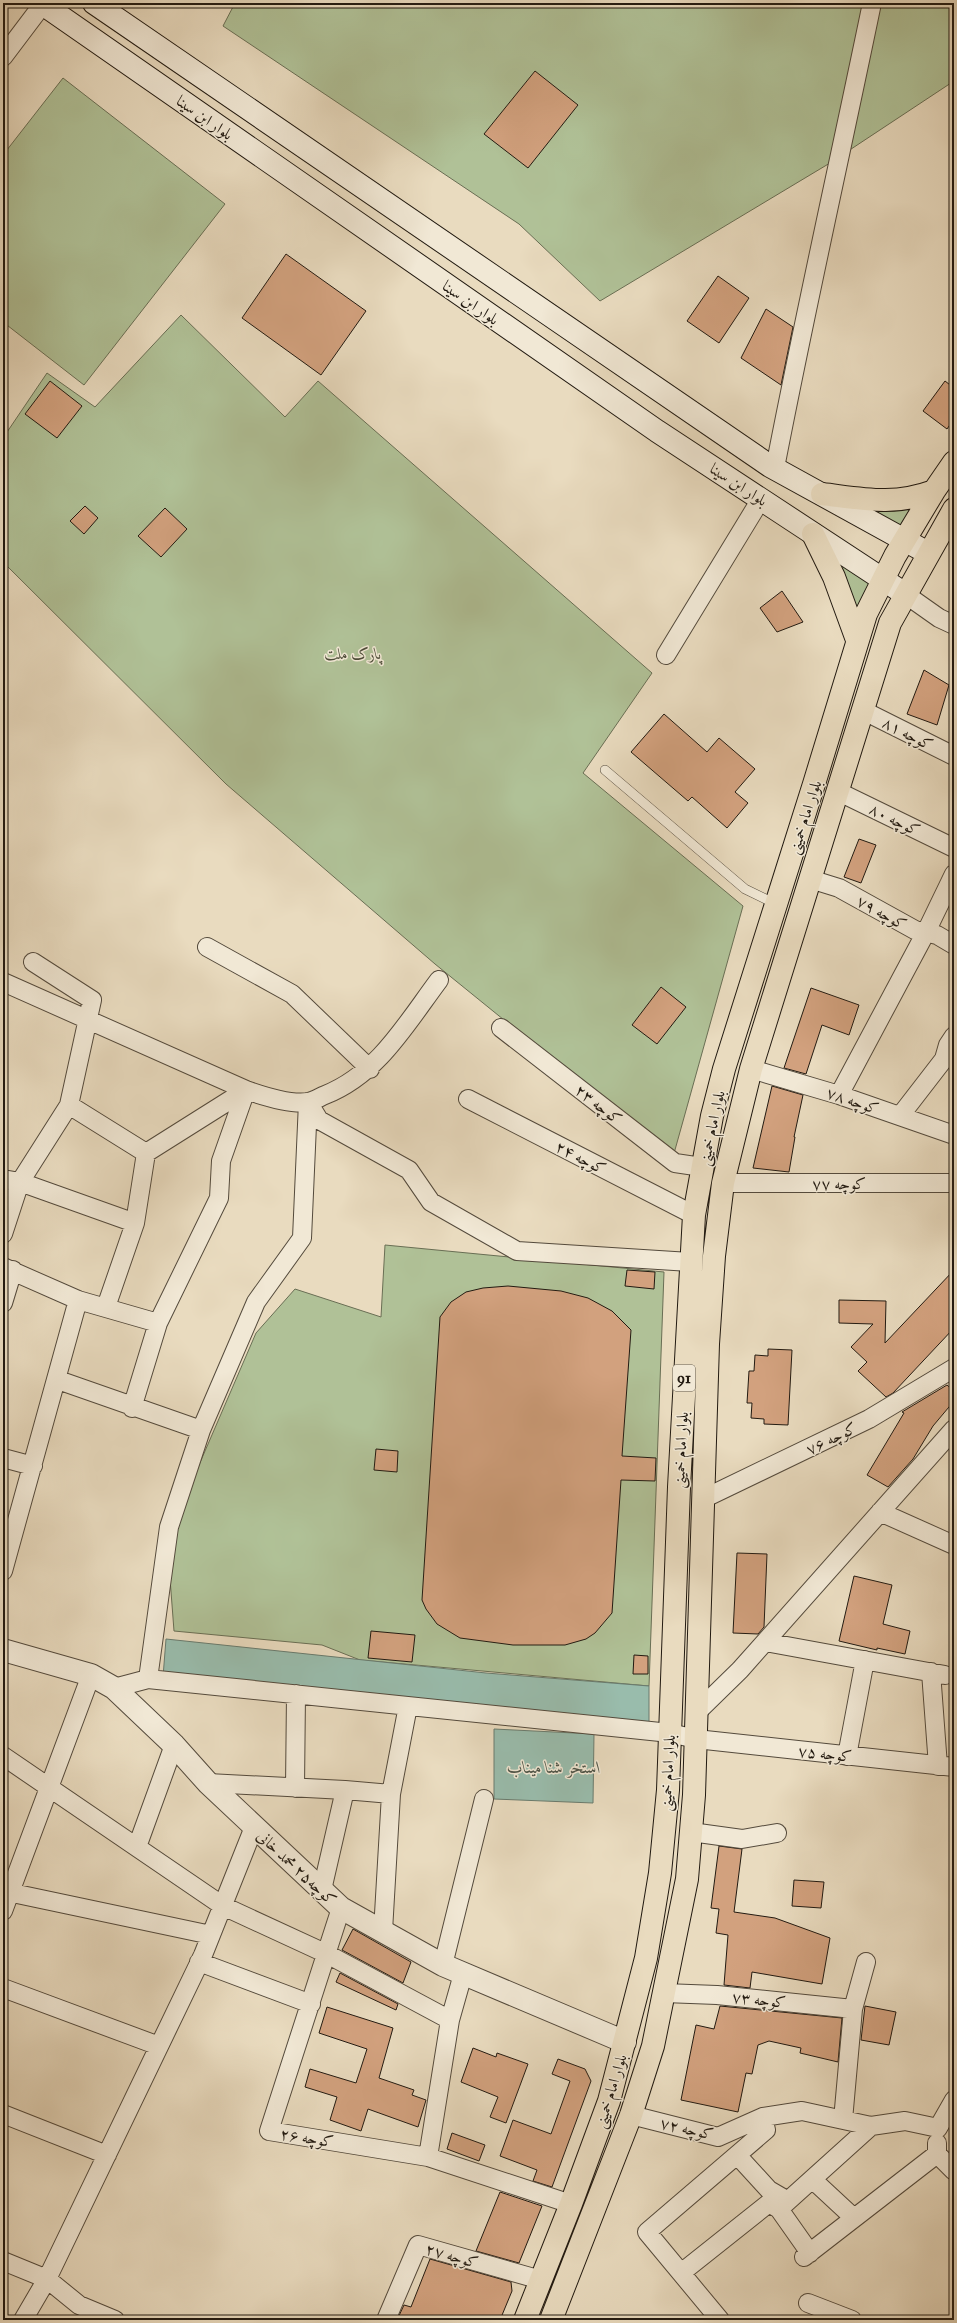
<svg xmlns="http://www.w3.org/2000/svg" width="957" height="2323" font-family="'IM FELL Great Primer',Amiri,serif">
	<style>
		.green { fill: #b0c197; stroke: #696e54 }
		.water { fill: #99bcac; stroke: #697b6e }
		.building { fill: #d2a17e; stroke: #221a11 }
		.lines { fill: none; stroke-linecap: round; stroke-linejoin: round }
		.service-casing { stroke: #544a3c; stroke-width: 10 }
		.minor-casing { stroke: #544a3c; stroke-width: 20 }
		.tertiary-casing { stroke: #544a3c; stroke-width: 24 }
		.secondary-casing { stroke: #221a11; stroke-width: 24 }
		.primary-casing { stroke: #221a11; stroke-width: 24 }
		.service { stroke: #f1e8d5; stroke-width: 9 }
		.minor { stroke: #f1e8d5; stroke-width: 18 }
		.tertiary { stroke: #f1e8d5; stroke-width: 22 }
		.secondary { stroke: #f1e8d5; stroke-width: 22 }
		.primary { stroke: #e9dbbf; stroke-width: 22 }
		.labels { text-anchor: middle; stroke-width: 3; stroke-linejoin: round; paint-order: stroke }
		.shield { fill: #f1e8d5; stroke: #60584c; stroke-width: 1 }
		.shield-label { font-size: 15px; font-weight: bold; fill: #221a11 }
		.street-label { font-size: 16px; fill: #221a11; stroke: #f1e8d5 }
		.park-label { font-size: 16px; font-style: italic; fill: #4d4c39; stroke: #f1e8d5 }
		.water-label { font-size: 17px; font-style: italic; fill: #4c5347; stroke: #f1e8d5 }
	</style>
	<rect width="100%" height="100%" fill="#e9dbbf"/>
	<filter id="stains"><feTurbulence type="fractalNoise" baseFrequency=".005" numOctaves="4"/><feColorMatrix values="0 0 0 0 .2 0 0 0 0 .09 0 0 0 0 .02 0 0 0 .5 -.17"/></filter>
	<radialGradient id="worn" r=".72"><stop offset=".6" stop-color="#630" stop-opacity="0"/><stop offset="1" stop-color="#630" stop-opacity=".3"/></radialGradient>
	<path class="green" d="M235,3h719v78l-124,82 -230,138 -81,-77 -296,-198z
		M63,78l162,126 -141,181 -81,-63v-167z
		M181,315l104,102 33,-36 334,292 -69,100 160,133 -70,251 -238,-193 -209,-180 -223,-222v-124l44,-65 48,34z
		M851,505h69l-16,30z
		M825,546l53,34 -21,45z
		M385,1245l279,27 -15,414 -289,-26 -38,-15 -148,-14 -7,-92 89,-206 39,-44 86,28z"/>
	<path class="water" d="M166,1639l320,34 163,13v39l-486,-48z
		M494,1729l100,5 -1,69 -99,-4z"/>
	<path class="building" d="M535,71l43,34 -50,63 -44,-34z
		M286,254l80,57 -45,64 -79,-57z
		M718,276l31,22 -30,45 -32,-22z
		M766,309l27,18 -12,58 -40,-27z
		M50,381l32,25 -25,32 -32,-24z
		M945,381l9,7v31l-7,10 -24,-18z
		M85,506l13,12 -14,16 -14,-13z
		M165,508l22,21 -26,28 -23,-21z
		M782,591l21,31 -26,10 -17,-24z
		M924,670l25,15 -12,40 -30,-11z
		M664,714l43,38 12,-14 36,31 -20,23 13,11 -21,25 -35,-31 -4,4 -57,-49z
		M859,839l17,6 -15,38 -17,-6z
		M661,987l25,20 -29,37 -25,-19z
		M811,988l48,17 -10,30 -27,-10 -16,49 -22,-6z
		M772,1086l31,9 -9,42h1l-6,35 -36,-4z
		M627,1270l28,2 -1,17 -29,-3z
		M954,1270v58l-61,65 -7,4 -28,-26 9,-9 -16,-15 22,-23 -34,-1v-23l47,1 -1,42z
		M508,1286l53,5 27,7 24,13 19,19 -9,126 34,2 -1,23 -34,-1 -9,133 -17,20 -9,6 -21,6h-52l-53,-7 -23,-14 -11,-15 -4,-9 18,-283 11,-15 15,-10 17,-4z
		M768,1349l24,1 -4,75 -24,-1v-5l-13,-1 1,-15h-5l2,-32h5l1,-16 13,1z
		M947,1385l7,6v10l-21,25 -20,33 -25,28 -21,-12 37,-62 -2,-1z
		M376,1449l22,2 -1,21 -23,-2z
		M737,1553l30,1 -3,73 -6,7 -25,-1z
		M854,1576l38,9 -9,39 27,7 -5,23 -28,-6v2l-38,-9z
		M371,1631l44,4 -3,27 -44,-4z
		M634,1655l14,1v18h-15z
		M719,1846l23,3 -8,63 41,6 55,20 -8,46 -70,-12 -2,16 -26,-3 4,-50 -12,-2 3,-24 -8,-1z
		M794,1880l30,2 -3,26 -29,-2z
		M353,1929l58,33 -8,21 -61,-33z
		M340,1973l58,31 -2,6 -60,-28z
		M720,2006l122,12 -4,44 -38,-9 1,-5 -32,-7 -11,4 -6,29 -6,-1 -8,39 -57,-12 15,-75 18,4z
		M865,2006l31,6 -7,33 -28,-5z
		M327,2007l66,21 -14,50 35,12 -2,5 14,5 -8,27 -50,-18 -7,22 -31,-11 7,-23 -32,-10 5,-18 46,14 11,-34 -48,-16z
		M473,2048l23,9 1,-4 31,11 -22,59 -16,-6 8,-20 -37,-15z
		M558,2059l27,10 6,12 -39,106 -19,-6 4,-11 -37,-14 13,-36 38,14 19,-53 -18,-7z
		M452,2133l33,12 -6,16 -32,-12z
		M500,2192l42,14 -23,57 -43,-12z
		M430,2259l81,23 1,9 -12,29h-103l7,-15 7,2z"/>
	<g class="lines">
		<g class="service-casing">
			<path id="service" d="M605,770l140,119 31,15"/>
		</g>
		<g class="minor-casing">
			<path id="minor" d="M3,57l40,-53
				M775,468c30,-156 65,-310 97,-465
				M905,594l34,24 15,7
				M666,655l95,-156
				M862,710l92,46
				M837,791l117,57
				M810,879l29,9 76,42 22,5 17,10
				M207,947l85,47 78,75
				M3,982l243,108c17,6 44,15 62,12 6,-1 12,-5 17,-7 53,-21 81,-71 114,-115
				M501,1028l174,135 27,4
				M751,1069l88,26 115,40
				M839,1095l87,-163 28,-58
				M468,1099l226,116
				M308,1102l11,18 90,50 22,32 86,49 173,11
				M69,1105l77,48
				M900,1116l44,-57 4,-14 6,-9
				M3,1179l17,3 115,41
				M723,1183h231
				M3,1234l17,-52 49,-77 23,-105 -59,-38
				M3,1267l75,33 80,23
				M3,1303l10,-33
				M106,1307l29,-84 11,-70 100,-63
				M58,1380l143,50
				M132,1408l26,-85 61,-125 2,-37 25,-71
				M3,1458l30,8
				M703,1499l166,-80 85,-51
				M880,1512l74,33
				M3,1571l75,-271
				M765,1642l180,33
				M931,1672l7,94
				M148,1679l21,-152 32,-97 55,-128 46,-64 6,-136
				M114,1688l34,-9 522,54 26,6 258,28
				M696,1713l44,-43 214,-241
				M3,1756l220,150 104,48 123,66 13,-46
				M847,1756l18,-96
				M208,1783l137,7
				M295,1788l1,-94
				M691,1832l51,7 35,-6
				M137,1847l37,-102
				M322,1890l23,-100 46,4
				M3,1891l208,44
				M341,1908l-72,223 159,26 143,47
				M3,1911l88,-236
				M383,1931l8,-137 17,-88
				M199,1962l112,42
				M443,1965l41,-166
				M3,1988l156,58
				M664,1993l53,2 136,14
				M3,2114l104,41
				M631,2115l87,22 45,-20 39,-6 69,15 34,-5 33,7 16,-28
				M843,2120l10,-111 13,-47
				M937,2143v11l17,17
				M737,2155l32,35 19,11
				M428,2157l22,-137
				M812,2179l42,39
				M779,2209l31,44
				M804,2257l133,-103
				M3,2261l44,18 32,26 36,15
				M681,2273l88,-70 10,6 92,-83
				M808,2303l44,17
				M23,2320l24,-41 156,-324 51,-128
				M386,2320l32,-75 123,35
				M720,2320l-73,-88 119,-102 -3,-13"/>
		</g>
		<g class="tertiary-casing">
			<path id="tertiary" d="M3,1650l88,25 23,13 60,57 34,38 133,125 102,57 182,77"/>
		</g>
		<g class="secondary-casing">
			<path id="secondary" d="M41,3l616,428 248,163
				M94,3l676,463 158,87"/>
		</g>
		<g class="primary-casing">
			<path id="primary" d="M822,494c42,5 71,12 112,-3
				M813,534l21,43 23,63
				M525,2320l46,-116 38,-103 37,-143 14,-85 8,-83 11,-303 15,-272 18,-99 12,-47 90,-285 52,-170 29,-58 39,-65 20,-29
				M551,2320l80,-205 22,-69 34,-167 7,-84 14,-451 6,-88 9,-73 28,-114 139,-446 64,-114"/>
		</g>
		<use href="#service" class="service"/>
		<use href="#minor" class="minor"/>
		<use href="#tertiary" class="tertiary"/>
		<use href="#secondary" class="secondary"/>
		<use href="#primary" class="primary"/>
	</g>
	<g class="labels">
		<rect class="shield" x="673" y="1365" width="22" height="26" rx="3"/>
		<g class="shield-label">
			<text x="684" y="1383">91</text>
		</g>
		<g class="street-label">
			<text transform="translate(205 117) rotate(35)" y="6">بلوار ابن سینا</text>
			<text transform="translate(471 302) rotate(35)" y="6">بلوار ابن سینا</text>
			<text transform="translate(739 484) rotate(33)" y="6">بلوار ابن سینا</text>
			<text transform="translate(908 733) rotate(27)" y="6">کوچه ۸۱</text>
			<text transform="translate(804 817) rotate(-72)" y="6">بلوار امام خمینی</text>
			<text transform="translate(895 819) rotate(26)" y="6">کوچه ۸۰</text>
			<text transform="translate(882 912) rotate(29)" y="6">کوچه ۷۹</text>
			<text transform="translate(853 1100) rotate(19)" y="6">کوچه ۷۸</text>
			<text transform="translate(599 1104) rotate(38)" y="6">کوچه ۲۳</text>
			<text transform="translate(711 1128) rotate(-78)" y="6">بلوار امام خمینی</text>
			<text transform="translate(581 1157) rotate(27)" y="6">کوچه ۲۴</text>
			<text x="839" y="1189">کوچه ۷۷</text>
			<text transform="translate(831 1438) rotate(-26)" y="6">کوچه ۷۶</text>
			<text transform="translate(680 1450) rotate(-87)" y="6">بلوار امام خمینی</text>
			<text transform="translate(825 1753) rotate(6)" y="6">کوچه ۷۵</text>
			<text transform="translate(667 1773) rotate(-87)" y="6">بلوار امام خمینی</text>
			<text transform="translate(297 1867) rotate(43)" y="6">کوچه۲۵ محمد خانی</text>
			<text transform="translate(759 1999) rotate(6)" y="6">کوچه ۷۳</text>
			<text transform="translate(610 2091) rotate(-73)" y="6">بلوار امام خمینی</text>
			<text transform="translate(687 2128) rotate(13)" y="6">کوچه ۷۲</text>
			<text transform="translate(307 2137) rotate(9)" y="6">کوچه ۲۶</text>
			<text transform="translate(452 2255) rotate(16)" y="6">کوچه ۲۷</text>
		</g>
		<g class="park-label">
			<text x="353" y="659">پارک ملت</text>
		</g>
		<g class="water-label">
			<text x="554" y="1773">استخر شنا میناب</text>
		</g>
	</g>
	<rect width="957" height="2323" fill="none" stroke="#e9dbbf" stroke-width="16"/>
	<rect x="4" y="4" width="949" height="2315" fill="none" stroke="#221a11" stroke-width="2"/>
	<rect x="8" y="8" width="941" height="2307" fill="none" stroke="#221a11"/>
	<rect width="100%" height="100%" filter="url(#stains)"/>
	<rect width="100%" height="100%" fill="url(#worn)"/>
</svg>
